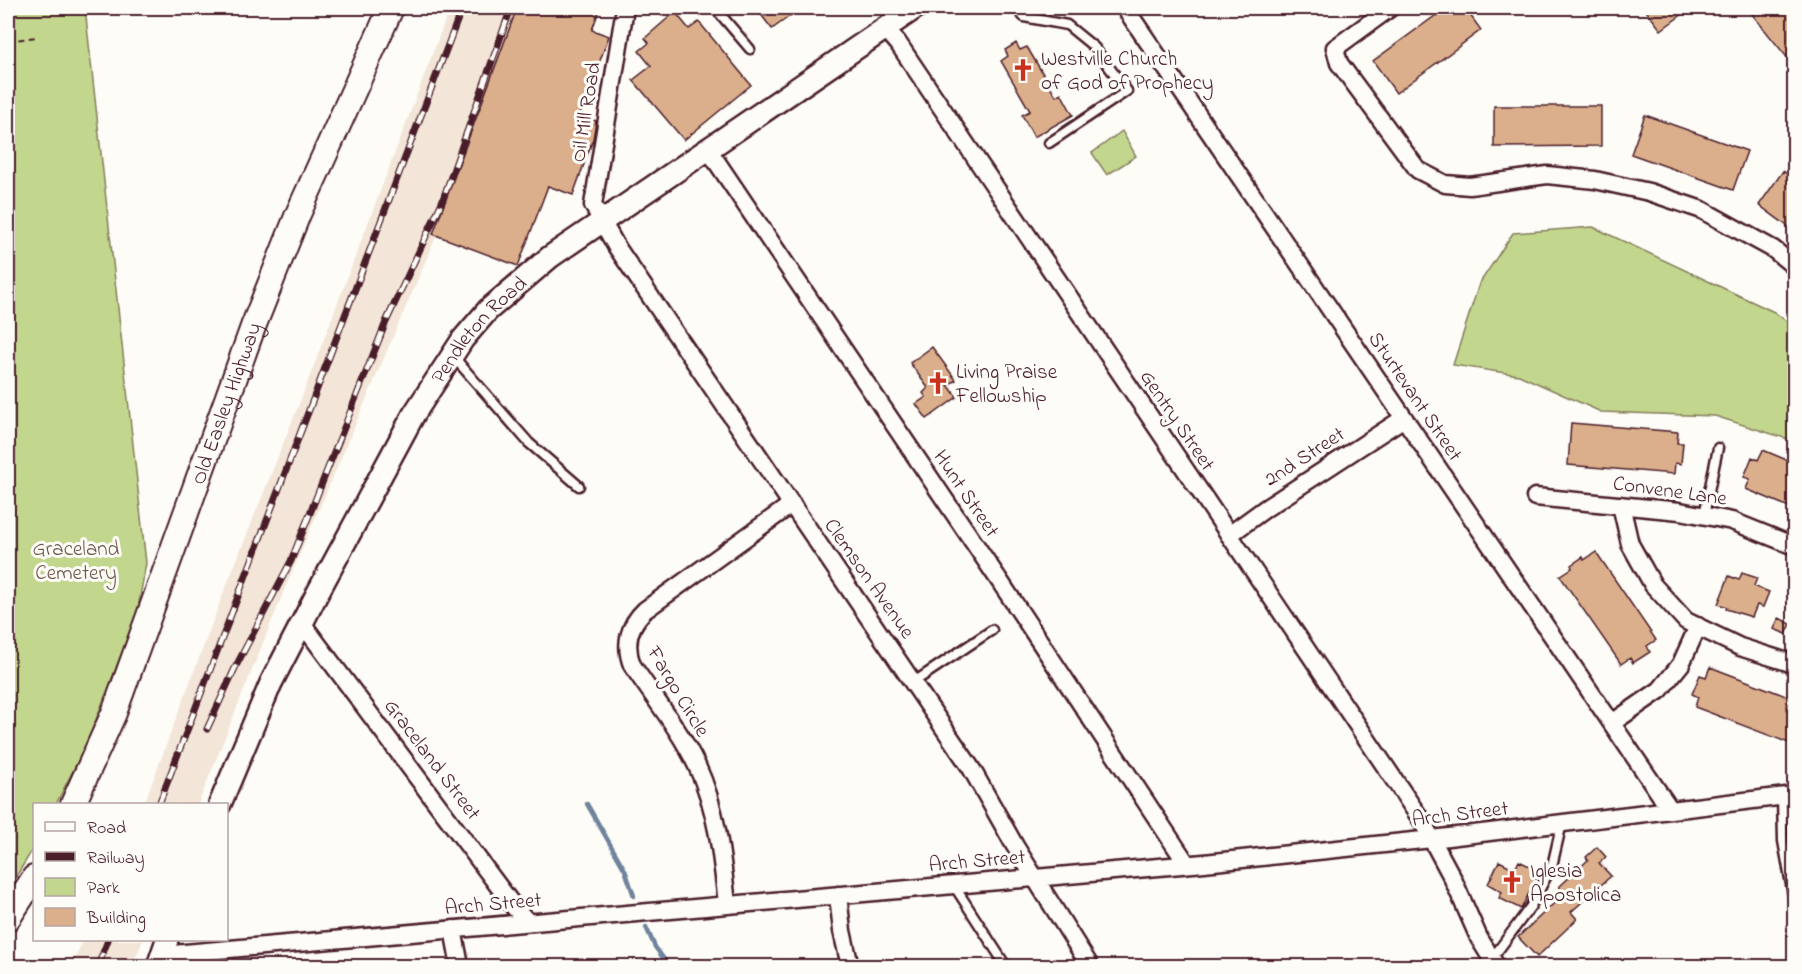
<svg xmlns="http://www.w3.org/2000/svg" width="1802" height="974" font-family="'Indie Flower',sans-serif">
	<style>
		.built { fill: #f3e5d7 }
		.green { fill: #c2d78d; stroke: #867b5c; stroke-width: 1.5 }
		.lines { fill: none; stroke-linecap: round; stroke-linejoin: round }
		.stream { stroke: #6f839c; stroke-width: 4.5 }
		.building { fill: #dbae8c; stroke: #4a1f2b; stroke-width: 1.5 }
		.service-casing { stroke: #4a1f2b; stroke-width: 13 }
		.minor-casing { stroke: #4a1f2b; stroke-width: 21 }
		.tertiary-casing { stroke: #4a1f2b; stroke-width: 26 }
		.secondary-casing { stroke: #4a1f2b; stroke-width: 28 }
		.path { stroke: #4a1f2b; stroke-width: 2; stroke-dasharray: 6 4.5; stroke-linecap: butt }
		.service { stroke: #fdfcf7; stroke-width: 8 }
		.minor { stroke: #fdfcf7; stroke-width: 16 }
		.tertiary { stroke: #fdfcf7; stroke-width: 21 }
		.secondary { stroke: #fdfcf7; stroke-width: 24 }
		.rail-casing { stroke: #4a1f2b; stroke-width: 7 }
		.rail { stroke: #fdfcf7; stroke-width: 4.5; stroke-dasharray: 14; stroke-linecap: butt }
		.labels { text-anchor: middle; stroke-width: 6; stroke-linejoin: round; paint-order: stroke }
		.poi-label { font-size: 21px; fill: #4a1f2b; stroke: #fdfcf7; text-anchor: start }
		.street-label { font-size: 21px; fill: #4a1f2b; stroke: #fdfcf7 }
		.park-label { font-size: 21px; fill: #6e5648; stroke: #fdfcf7 }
	</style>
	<rect width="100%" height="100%" fill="#fdfcf7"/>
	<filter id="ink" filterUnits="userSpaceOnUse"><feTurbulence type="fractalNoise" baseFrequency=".0167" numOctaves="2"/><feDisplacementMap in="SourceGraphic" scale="12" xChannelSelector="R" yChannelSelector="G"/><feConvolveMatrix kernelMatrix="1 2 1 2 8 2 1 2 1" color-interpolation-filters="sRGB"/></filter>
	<g filter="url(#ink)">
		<path class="built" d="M450,8h66l-81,231 -149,347 -88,218h-54l80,-212 79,-198z
			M84,940h59l-11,26h-61z"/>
		<path class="green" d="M8,8h77l61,555 -9,51 -51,131 -30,59h-22v43l-26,43z
			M1122,131l14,25 -29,19 -15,-22z
			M1593,227l181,85 20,15v114l-79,-25 -114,-4 -82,-37 -66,-10 26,-81 34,-51z"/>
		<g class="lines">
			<path class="stream" d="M587,804l38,66 9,26
				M646,927l9,20 14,19"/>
		</g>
		<path class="building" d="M517,8h83l-8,22 17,6 -29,79 16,6 -3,18 -20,56 -25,-9 -30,80 -85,-32z
			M756,8h45l-29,21z
			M1446,8h19l16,22 -85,63 -23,-32z
			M1644,8h47l-30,22z
			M1747,8h47v58z
			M675,12l14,17 10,-7 52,63 -67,55 -51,-60 18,-14 -12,-15 10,-8 -4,-5z
			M1016,43l4,7 7,-3 29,49 5,-3 12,22 -39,22 -12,-22 8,-4 -29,-50 7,-5 -3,-6z
			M1494,106h107v40l-107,1z
			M1645,115l102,36 -14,39 -102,-36z
			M1783,171l11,8v52l-35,-26z
			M932,347l24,33 -8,5 9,12 -30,22 -11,-15 10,-7 -3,-4 5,-5 -18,-25z
			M1571,423l107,9 -1,11h6l-2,21 -6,-1 -1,11 -106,-9z
			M1763,450l31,13v46l-48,-20 4,-10 -6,-2 8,-20 6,3z
			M1596,552l60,88 -9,6 3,6 -17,11 -3,-5 -9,6 -61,-88 12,-8 -1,-3 12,-8 1,3z
			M1742,573l15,5 -3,8 15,6 -6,15 -6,-2 -5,12 -26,-8 1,-2 -9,-3 11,-28 10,4z
			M1779,618l12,6 -5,10 -12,-5z
			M1710,667l84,32v46l-99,-38 3,-10 -6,-3 8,-19 6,2z
			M1597,847l9,10 -7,6 12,13 -40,36 6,7 -40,38 -19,-20 47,-44 -6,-6 29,-27 -2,-3z
			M1499,861l16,8 4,-8 19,9 -4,8 2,1 -15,30 -22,-11 3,-6 -14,-8z"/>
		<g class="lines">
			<g class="service-casing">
				<path id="service" d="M715,8l35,41
					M1016,8l8,9 43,8 27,22 33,44 -78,52
					M452,355l77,88 50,43
					M1704,515l14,-67
					M914,682l78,-52
					M1782,797l1,44 11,60
					M953,884l53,82
					M1491,960l40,-54 21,-40 10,-43"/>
			</g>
			<g class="minor-casing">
				<path id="minor" d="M625,8l-32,197 23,41 355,522 44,78 75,120
					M1125,8l545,801
					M1390,8l-55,40 4,15 79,107 27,14 25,2 77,-11 48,5 54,12 53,18 71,39 21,17
					M885,28l13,15 524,778 30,56 27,61 17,28
					M708,149l291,431 188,284
					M1535,497l145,14 52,10 62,25
					M1621,505l9,39 23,41 33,36 54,26 54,17
					M1229,535l37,-27 138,-90
					M302,623l212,284 14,15
					M1612,723l48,-33 21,-26 17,-38
					M838,895l4,36 8,35
					M727,904c-5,-46 -10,-96 -30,-138 -17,-36 -43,-68 -65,-101 -8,-21 -3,-40 13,-55l147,-106
					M453,929l7,37
					M162,955l1042,-92 228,-24 362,-44"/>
			</g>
			<g class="tertiary-casing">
				<g id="tertiary">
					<path id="s1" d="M220,804l51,-121 46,-89 97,-180 49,-75 25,-29 62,-53 365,-249"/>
					<path d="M158,966l9,-26"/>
				</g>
			</g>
			<g class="secondary-casing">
				<g id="secondary">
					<path id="s2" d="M73,804l41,-91 139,-386 45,-113 93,-206"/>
					<path d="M8,918l26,-40"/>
				</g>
			</g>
			<path class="path" d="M8,41l28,-4"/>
			<use href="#service" class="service"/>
			<use href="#minor" class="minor"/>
			<use href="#tertiary" class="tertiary"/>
			<use href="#secondary" class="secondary"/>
			<g class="rail-casing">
				<path id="rail" d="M207,729l29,-63 55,-105 95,-239 56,-120 69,-194
					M159,804l303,-796
					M98,966l10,-26"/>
			</g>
			<use href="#rail" class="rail"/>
		</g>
	</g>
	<defs>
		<g id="church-bare" transform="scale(1.8)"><path d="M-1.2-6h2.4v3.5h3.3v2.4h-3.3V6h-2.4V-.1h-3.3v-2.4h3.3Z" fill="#c8321e" stroke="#fdfcf7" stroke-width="2.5" paint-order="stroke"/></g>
	</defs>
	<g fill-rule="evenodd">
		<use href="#church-bare" x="1023" y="70"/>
		<use href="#church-bare" x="938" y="383"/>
		<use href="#church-bare" x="1512" y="882"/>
	</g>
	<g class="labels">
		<g class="poi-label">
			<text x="1041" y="65">Westville Church<tspan x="1041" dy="24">of God of Prophecy</tspan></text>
			<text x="956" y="378">Living Praise<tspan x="956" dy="24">Fellowship</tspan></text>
			<text x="1530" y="877">Iglesia<tspan x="1530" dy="24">Apostolica</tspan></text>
		</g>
		<g class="street-label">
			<text transform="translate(585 112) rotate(-81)" y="7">Oil Mill Road</text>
			<text dy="7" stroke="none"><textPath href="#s1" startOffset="543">Pendleton Road</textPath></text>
			<text transform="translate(1416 396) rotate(56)" y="7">Sturtevant Street</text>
			<text dy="7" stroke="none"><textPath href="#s2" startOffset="429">Old Easley Highway</textPath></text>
			<text transform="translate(1178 420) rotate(56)" y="7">Gentry Street</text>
			<text transform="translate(1304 456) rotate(-33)" y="7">2nd Street</text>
			<text transform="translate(1670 490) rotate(8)" y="7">Convene Lane</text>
			<text transform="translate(967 493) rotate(56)" y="7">Hunt Street</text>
			<text transform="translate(870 578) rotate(55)" y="7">Clemson Avenue</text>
			<text transform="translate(679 691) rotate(59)" y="7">Fargo Circle</text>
			<text transform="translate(433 759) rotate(53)" y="7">Graceland Street</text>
			<text transform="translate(1460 813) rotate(-7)" y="7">Arch Street</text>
			<text transform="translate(977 860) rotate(-5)" y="7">Arch Street</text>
			<text transform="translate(493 903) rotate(-5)" y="7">Arch Street</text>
		</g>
		<g class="park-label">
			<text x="76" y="555">Graceland<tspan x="76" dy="24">Cemetery</tspan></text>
		</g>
	</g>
	<rect width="1802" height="974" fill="none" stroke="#fdfcf7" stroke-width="30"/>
	<rect x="15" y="15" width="1772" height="944" fill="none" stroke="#4a1f2b" stroke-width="2" filter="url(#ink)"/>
	<rect x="33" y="803" width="195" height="138" fill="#fdfcf7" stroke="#b5a4a5" stroke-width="1.5"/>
	<rect x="45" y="822" width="30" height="9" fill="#fdfcf7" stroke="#b5a4a5" stroke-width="1.5"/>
	<text x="87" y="833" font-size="18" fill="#4a1f2b">Road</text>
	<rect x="45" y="852" width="30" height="9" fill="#4a1f2b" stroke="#b5a4a5" stroke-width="1.5"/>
	<text x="87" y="863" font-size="18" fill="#4a1f2b">Railway</text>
	<rect x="45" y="878" width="30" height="18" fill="#c2d78d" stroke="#b5a4a5" stroke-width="1.5"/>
	<text x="87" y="893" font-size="18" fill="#4a1f2b">Park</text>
	<rect x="45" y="908" width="30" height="18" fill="#dbae8c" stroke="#b5a4a5" stroke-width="1.5"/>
	<text x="87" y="923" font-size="18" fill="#4a1f2b">Building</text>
</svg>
